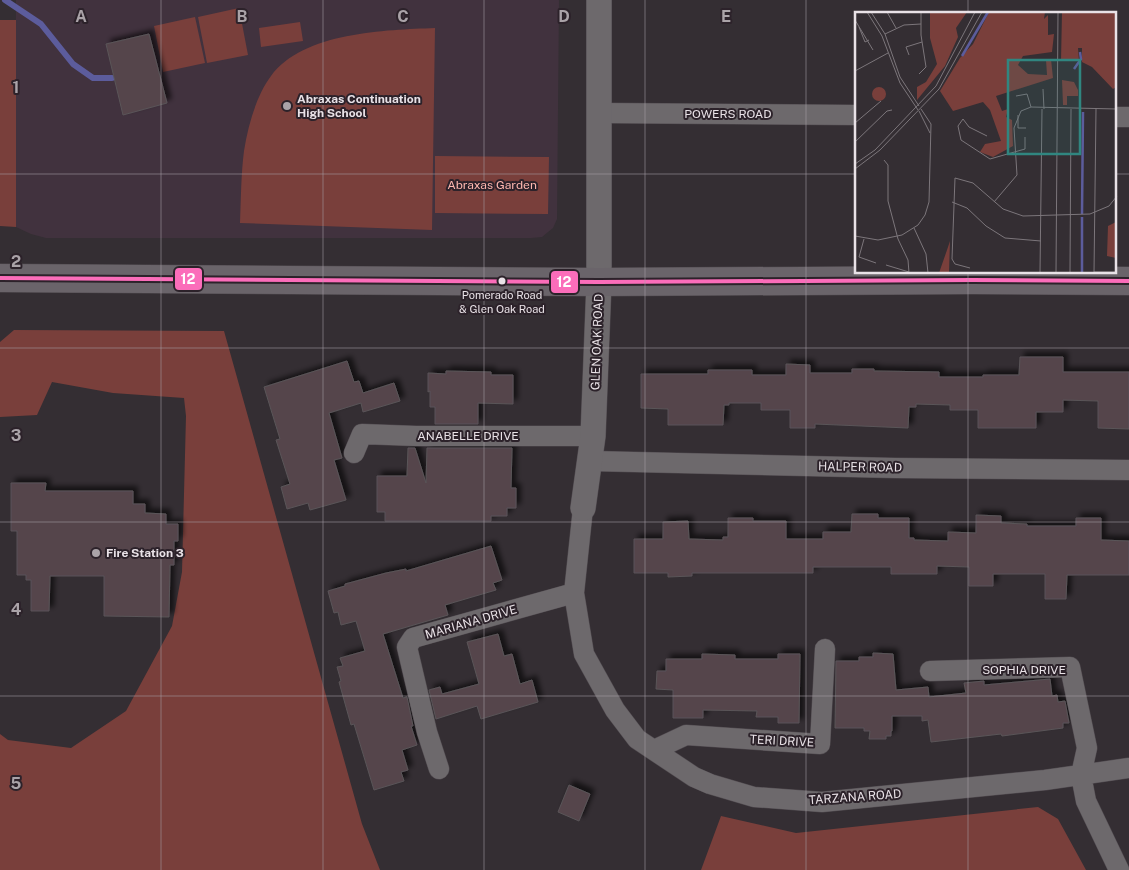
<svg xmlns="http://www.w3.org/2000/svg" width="1129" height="870" font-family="'Public Sans',sans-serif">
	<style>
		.built { fill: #41323e }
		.green { fill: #793f3b }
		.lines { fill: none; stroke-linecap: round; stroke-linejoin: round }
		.stream { stroke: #5c5c9c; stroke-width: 6 }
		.building { fill: #54454c; stroke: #5a5558; filter: url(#shadow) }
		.minor-casing { stroke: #514b50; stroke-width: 21 }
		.tertiary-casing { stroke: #514b50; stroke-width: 26 }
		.primary-casing { stroke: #514b50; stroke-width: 29 }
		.minor { stroke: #6d696c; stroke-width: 20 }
		.tertiary { stroke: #6d696c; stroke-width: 25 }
		.primary { stroke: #6a646a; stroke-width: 28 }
		.bus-1-casing { stroke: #2c222a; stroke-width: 8 }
		.bus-1 { stroke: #fb6dba; stroke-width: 4 }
		.grid { fill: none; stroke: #aaa3a8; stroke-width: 1; stroke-opacity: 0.55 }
		.poi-dot { fill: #aaa3a8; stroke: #2c222a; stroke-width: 2 }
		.bus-dot { fill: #e9e2e7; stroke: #2c222a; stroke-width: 2 }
		.labels { text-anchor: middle; stroke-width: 4; stroke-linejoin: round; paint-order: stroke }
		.bus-label { font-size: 11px; fill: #e9e2e7; stroke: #2c222a }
		.poi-label { font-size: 12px; font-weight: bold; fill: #e9e2e7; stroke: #2c222a; text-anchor: start }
		.street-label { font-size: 12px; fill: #e9e2e7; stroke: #2c222a }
		.park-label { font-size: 12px; fill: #feb7af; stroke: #2c222a }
		.inset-river { fill: none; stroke: #5c5c9c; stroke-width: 2.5 }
		.inset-road { fill: none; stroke: #7c767b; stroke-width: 1 }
		.view { fill: #308680; fill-opacity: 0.15; stroke: #308680; stroke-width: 2.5 }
		.inset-edge { fill: none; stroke: #e9e2e7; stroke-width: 2.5 }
		.grid-label { font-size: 16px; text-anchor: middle; font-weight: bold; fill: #aaa3a8; stroke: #2c222a; stroke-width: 4; stroke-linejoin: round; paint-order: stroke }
		.line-badge { stroke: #2c222a; stroke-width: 2 }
		.badge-label { font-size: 14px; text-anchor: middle; font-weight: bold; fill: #fff }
	</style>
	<defs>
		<filter id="shadow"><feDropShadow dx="4.5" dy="-4.5" stdDeviation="2.5" flood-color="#0009"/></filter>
	</defs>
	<rect width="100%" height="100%" fill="#342e33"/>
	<path class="built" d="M16,0h543l-2,219 -4,9 -5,4 -6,5 -11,1h-485l-15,-4 -15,-7z"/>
	<path class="green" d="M239,8l9,47 -41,8 -9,-46z
		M195,17l10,46 -42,9 -9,-46z
		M0,20h16v207l-16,-1z
		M300,22l3,19 -42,6 -2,-19z
		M435,28l-3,202 -192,-7c1,-24 1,-49 4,-72 4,-25 12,-55 27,-75 32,-44 115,-46 164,-48z
		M435,156l114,1 -1,57 -113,-1z
		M14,330l210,1 138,493 18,46h-380v-136l8,6 63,8 55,-37 46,-85 10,-54 4,-156 -2,-18 -71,-5 -61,-11 -15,33 -37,2v-75z
		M1038,807l20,12 28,51h-385l20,-54 75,17z"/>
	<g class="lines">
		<path class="stream" d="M5,0l36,24 32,40 20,14h19"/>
	</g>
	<path class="building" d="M149,34l18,69 -44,12 -17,-71z
		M1020,357h43v15h66v57l-31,-1v-27l-35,-1v12h-27v16h-58v-18h-28v-5l-34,-1v3h-7l-1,21 -93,-4v4h-25v-18h-29v-7h-32v2h-5l-1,20h-55v-16l-27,-1v-34h67v-4h44v5h34v-11l24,1v8h42v-4h22v2l65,1v5h44v-2h36z
		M347,361l7,21 5,-1 4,12 31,-10 6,18 -37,11 -2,-9 -32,10 13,45 -8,2 12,40 -36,10 -2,-7 -21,6 -6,-22 9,-3 -14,-44 4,-1 -16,-52z
		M446,371l45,1v3h22v29l-35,-1v21h-43v-17h-5v-16l-2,1v-19l18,1z
		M408,448h7l11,35 1,-35h85l-1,40h5v20h-9v8h-16v5h-106v-9h-8v-36h30z
		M11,483h35l-1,8h88v13h12v9l21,1v10h12v17h-4v24h-4l-1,52 -65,-1v-40h-54l-1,35h-18v-31h-5v-5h-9v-44h-6z
		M852,514h26v4h31v20h5v2l34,1v-9l28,1v-18l25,1v7l26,1v2h49v-8h25v22l28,1v34h-62l-1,24h-21v-25h-52v12h-24v-19l-32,-1v8h-46v-7h-78v6h-121v3l-24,1v-4h-34v-34h29v-17l25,-1 1,18 34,1v-3h5v-19h25v3h33v18h37v-7h28z
		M491,546l11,34 -9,3 3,7 -51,15 3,10 -65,19 20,64 4,-1 6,29h-2l6,19 -15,5 6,20 -7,2 3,9 -30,9 -20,-66 -3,1 -12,-43 2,-1 -4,-14 6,-1 -3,-8 25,-7 -9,-30 -15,4 -3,-13 -4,1 -6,-22 17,-5v-2l41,-11 20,-4v2z
		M498,634l6,22 8,-2 8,30 12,-4 6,22 -57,17 -4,-13 -41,13 -7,-29 11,-3 2,7 37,-10 -12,-42z
		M873,653l20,1 3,36 32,-3 1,10 37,-4 -2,-10 20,-2v4l66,-6 2,17 5,-1 1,7 7,-1 4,22h-6v5l-61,8 -1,-2 -70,8 -3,-22 -6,1v-5h-30v15h-1v5h-5v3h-17l1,-8h-6v-3h-29l1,-67h23v-4h14z
		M702,654l33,1v4h43v-5h22l-1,69h-21v-6h-22l1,-6 -54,-1v8h-30v-28l-17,-1 1,-18h9v-12h36z
		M569,785l21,9 -11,27 -21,-9z"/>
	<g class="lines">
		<g class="minor-casing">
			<path id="minor" d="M599,113l257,2
				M1115,117h14
				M354,453l8,-19 54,2h177
				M591,461l304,7 234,2
				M583,508l-9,85 10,61 31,56 22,29 57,38 16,7 44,13 68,5 223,-22 84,-12
				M930,671l140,-4 17,81 -6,27 5,26 33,69
				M654,750l32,-15 134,9 5,-95
				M439,769l-12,-37 -20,-85 6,-9 161,-45"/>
		</g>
		<g class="tertiary-casing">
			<path id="tertiary" d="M583,508l10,-72 6,-154v-282"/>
		</g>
		<g class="primary-casing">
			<path id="primary" d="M0,278l599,4 373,-2 157,1"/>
		</g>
		<use href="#minor" class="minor"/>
		<use href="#tertiary" class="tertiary"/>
		<use href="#primary" class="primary"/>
		<g class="bus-1-casing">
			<path id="bus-1" d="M0,278l599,4 373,-2 157,1"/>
		</g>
		<use href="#bus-1" class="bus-1"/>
	</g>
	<path class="grid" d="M161,0v870M323,0v870M484,0v870M645,0v870M806,0v870M968,0v14M0,174h856M1115,174h14M968,272v598M0,348h1129M0,522h1129M0,696h1129"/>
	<g class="poi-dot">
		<circle cx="287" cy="106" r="5"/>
		<circle cx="96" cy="553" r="5"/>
	</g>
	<circle class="bus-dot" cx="502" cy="281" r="4.5"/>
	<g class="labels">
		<g class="bus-label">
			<text x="502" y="299">Pomerado Road<tspan x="502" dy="14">&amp; Glen Oak Road</tspan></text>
		</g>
		<g class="poi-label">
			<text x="297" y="103">Abraxas Continuation<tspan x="297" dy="14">High School</tspan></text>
			<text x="106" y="557">Fire Station 3</text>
		</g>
		<g class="street-label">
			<text x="728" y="118">POWERS ROAD</text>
			<text transform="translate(597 342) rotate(-88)" y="4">GLEN OAK ROAD</text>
			<text x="468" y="440">ANABELLE DRIVE</text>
			<text transform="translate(860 467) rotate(1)" y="4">HALPER ROAD</text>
			<text transform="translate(471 622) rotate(-16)" y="4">MARIANA DRIVE</text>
			<text x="1024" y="674">SOPHIA DRIVE</text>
			<text transform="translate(782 741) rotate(3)" y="4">TERI DRIVE</text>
			<text transform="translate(855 797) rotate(-4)" y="4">TARZANA ROAD</text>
		</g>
		<g class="park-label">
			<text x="492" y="189">Abraxas Garden</text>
		</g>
	</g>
	<g transform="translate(855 12)">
		<rect width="261" height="261" fill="#342e33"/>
		<path d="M75,0h37l-11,16 2,9 -13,29 -28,34v-13l9,-5 11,-18 -7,-26zM134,0h56l-1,7 4,-4v20l6,-1 -2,18 -29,4 -5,9 10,9 19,1 -1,-15 5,-1 2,19 -57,18 6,15 6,-2 -2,8 6,3 1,26 -20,11 -13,-5 5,-8 16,-3 -11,-31 -7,-8 -30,9 -13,-20 20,-33 13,-14zM207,0h54v75l-3,2 -21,-22 -10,-5v-14h-4l1,13h-18zM207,68l12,2 4,8v6h-11v9h-4zM17 82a7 7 0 1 1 14 0a7 7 0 1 1-14 0ZM261,210v36l-9,-2 1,-30zM95,229l-1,32h-10l8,-23z" fill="#793f3b"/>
		<path class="inset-river" d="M107,44l26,-44M219,57l7,-10 -1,-7M227,202l1,-102M227,261v-56"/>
		<path class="inset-road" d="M12,0l15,24 18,47 18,27M16,0l14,22 15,43 19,29M32,0l9,16M0,8l18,30M4,15l6,15 4,-2M30,22l19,-9 17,-1M54,43l-3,-8 16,-5M0,59l33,-18M64,62l7,-7 -5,-32v-23M188,77l1,20M161,84l11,-2 4,13M64,99l11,22M163,103v13h8M0,111l26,-22M132,124l-18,-9 -6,-8 -5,7 3,14 29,19 35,-10v-12M0,130l32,-31 5,-1M29,148l4,5v36l10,38 10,21 1,13M0,152l20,-14 61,-64 39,-74M0,157l25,-19 59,-61 43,-77M97,190l15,6 19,18 19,12 36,3M139,190l23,-27 -3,-47 7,-17 10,-4 86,2M59,216l12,26 2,19M0,224l23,4 24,-5 16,-10 7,-10 4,-13 2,-78 -10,-15M9,227l-5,18 17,6M31,253l23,7M115,256l-15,-4 -3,-5 3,-81 18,5 30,26 20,7 67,-2 19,-8 8,-10M239,260h23M185,261l2,-164M201,261l2,-261M215,261l1,-164M239,261l2,-164"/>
		<path class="view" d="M153,48h72v94h-72z"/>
		<rect width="261" height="261" class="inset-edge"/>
	</g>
	<g class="grid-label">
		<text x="81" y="22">A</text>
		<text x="242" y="22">B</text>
		<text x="403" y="22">C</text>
		<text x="564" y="22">D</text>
		<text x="726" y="22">E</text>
		<text x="16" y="93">1</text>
		<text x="16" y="267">2</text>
		<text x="16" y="441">3</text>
		<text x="16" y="615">4</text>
		<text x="16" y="789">5</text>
	</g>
	<g class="line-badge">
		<rect x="174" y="267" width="29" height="24" rx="5" fill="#fb6dba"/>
		<rect x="550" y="270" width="29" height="24" rx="5" fill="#fb6dba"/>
	</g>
	<g class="badge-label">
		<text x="188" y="284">12</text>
		<text x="564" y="287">12</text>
	</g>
</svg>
